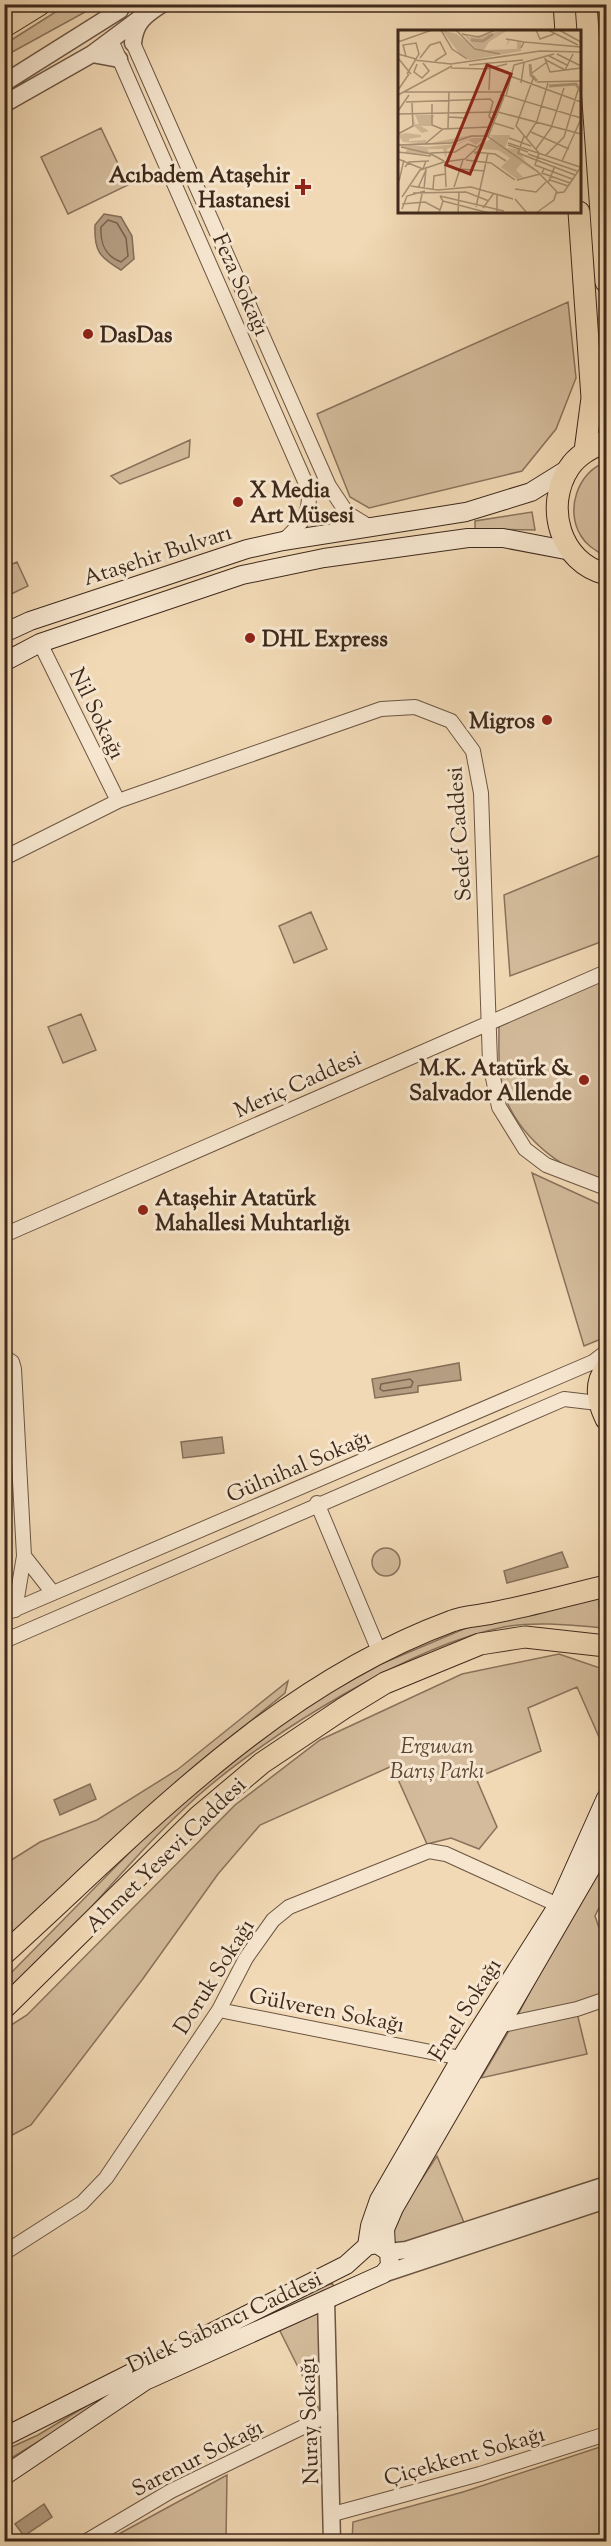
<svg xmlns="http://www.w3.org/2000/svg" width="611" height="2546" font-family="'Sorts Mill Goudy',serif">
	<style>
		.green { fill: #d3bb9b; stroke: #89725b; stroke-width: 1.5 }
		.water { fill: #b49d81; stroke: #856f58; stroke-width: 1.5 }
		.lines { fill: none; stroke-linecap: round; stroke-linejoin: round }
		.shore { stroke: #7a634e; stroke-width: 1.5 }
		.minor-casing { stroke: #6c5542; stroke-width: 16 }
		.tertiary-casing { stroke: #6c5542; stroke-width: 19 }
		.secondary-casing { stroke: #3f291b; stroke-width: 20 }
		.primary-casing { stroke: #3f291b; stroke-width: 23 }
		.motorway-casing { stroke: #3f291b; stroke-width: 26 }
		.minor { stroke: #f6e6cf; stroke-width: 14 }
		.tertiary { stroke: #f6e6cf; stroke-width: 16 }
		.secondary { stroke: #f6e6cf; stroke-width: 18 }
		.primary { stroke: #f1d9b5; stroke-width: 21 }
		.motorway { stroke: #f1d9b5; stroke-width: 24 }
		.poi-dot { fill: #8f2418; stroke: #f6e6cf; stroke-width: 2 }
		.labels { text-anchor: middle; stroke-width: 6; stroke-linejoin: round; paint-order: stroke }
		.poi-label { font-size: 22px; font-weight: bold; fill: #3f291b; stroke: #f6e6cf; text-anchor: start }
		.street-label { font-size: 22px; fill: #3f291b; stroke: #f6e6cf }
		.park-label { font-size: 22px; font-style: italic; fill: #5d4635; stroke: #f6e6cf }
		.inset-river { fill: none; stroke: #b49d81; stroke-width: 3 }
		.inset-road { fill: none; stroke: #aa9377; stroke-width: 1.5 }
		.view { fill: #8f2418; fill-opacity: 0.15; stroke: #8f2418; stroke-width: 3 }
		.inset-edge { fill: none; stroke: #3f291b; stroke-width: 3 }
	</style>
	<rect width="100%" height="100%" fill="#f1d9b5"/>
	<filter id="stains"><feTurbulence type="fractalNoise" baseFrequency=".00333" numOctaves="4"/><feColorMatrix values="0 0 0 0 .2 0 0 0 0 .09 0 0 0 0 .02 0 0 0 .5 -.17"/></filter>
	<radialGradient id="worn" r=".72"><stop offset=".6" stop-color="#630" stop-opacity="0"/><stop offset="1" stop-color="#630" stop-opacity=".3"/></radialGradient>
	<path class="green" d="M68,4l30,1 -93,51v-12z
		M101,128l27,57 -60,29 -27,-57z
		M568,302l8,76 -20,51 -34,42 -153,37 -19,-11 -33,-83z
		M190,440l-1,17 -69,27 -9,-8z
		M606,462v95c-9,-6 -19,-11 -25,-21 -16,-25 -4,-64 25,-74z
		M532,512l3,18 -60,-1v-8z
		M17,562l11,24 -23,11v-30z
		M603,854l3,14v72l-96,36 -6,-81z
		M311,912l16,37 -33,14 -15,-37z
		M606,979v199c-40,-1 -83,-40 -99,-76 -10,-23 -8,-53 -8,-78z
		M81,1014l15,36 -33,13 -15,-36z
		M532,1173l74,34v130l-22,9z
		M372 1562a14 14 0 1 1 28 0a14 14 0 1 1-28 0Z
		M599,1590v18l5,20c-33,-3 -67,-7 -100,-1 -92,18 -233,105 -304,167 -69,61 -125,139 -195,201v-16l185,-188 126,-91 65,-36 104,-44z
		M559,1654l41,14 6,16v69l-29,-66 -49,21 13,43 -65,27 21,49 -18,22 -28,-11 -24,6 -35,-78 -132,59 -42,49 -76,106 -111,145 -26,14v-110l22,-14 208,-210 85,-65 142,-66z
		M288,1681l-3,12 -108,88 -150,146 -22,19v-82l35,-22 57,-22 80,-50z
		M606,1848v45l-11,23 11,32v56l-29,9 10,41 -106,24 32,-54z
		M437,2156l28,69 -71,26 -8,-18z
		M332,2283l3,5 -203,96 -127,78v-12l33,-15 93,-56z
		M321,2305l2,112 -44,-88z
		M606,2445v96h-254l1,-19 110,-30z
		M227,2475l-1,66h-120z"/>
	<path class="water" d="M104,214l17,3 11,19 2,23 -13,11c-22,-13 -27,-19 -26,-45z
		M459,1363l2,17 -43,6v6l-43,6 -3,-19z
		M222,1437l2,16 -41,5 -2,-16z
		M562,1552l6,15 -61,16 -3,-12z
		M90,1784l6,15 -36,16 -6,-15z
		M44,2504l8,13 -28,19 -9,-12z"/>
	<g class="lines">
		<path class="shore" d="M108,220l9,3 9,15 2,18 -7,6c-16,-6 -21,-18 -20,-35z
			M410,1379l3,3 -2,5 -28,4 -3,-2 1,-5z"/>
		<g class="minor-casing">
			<path id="minor" d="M111,40l196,446c7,25 -6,39 -24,55
				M133,43l196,443 18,27 23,14
				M589,55l17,-2
				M40,643l78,158
				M4,858l114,-57 263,-92 34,-2 36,14 22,30 8,42 9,270 9,44 26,42 21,16 60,23
				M4,1235l602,-263
				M4,1357l8,5 2,7 10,187 -9,54
				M317,1503l62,148
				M24,1556l29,37
				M4,1614l589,-252 13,-10
				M4,1641l560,-242 34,4
				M219,2010l242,48
				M502,2025l75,-16 29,-10
				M4,2253l78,-50 24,-25 113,-168 27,-52 27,-38 16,-13 140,-56 17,3 112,51
				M333,2514l147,-40 126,-40
				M85,2542l86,-51 159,-77"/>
		</g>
		<g class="tertiary-casing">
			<path id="tertiary" d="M133,43c2,-21 12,-28 29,-39
				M92,54l27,5
				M4,83l116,-73
				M4,104l88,-50 51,-38
				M389,2252l17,-2 200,-65
				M383,2274l223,-74
				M326,2299l6,243"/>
		</g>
		<g class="secondary-casing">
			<path id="secondary" d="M4,633l26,-12 217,-72 36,-8 183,-29 65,-20 37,-23
				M4,662l36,-19 202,-68 82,-17 144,-20h35l68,13
				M367,2246l3,-20 9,-26 82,-142 97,-153 48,-107
				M386,2248l-1,-19 9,-21 196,-338 16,-39
				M4,2437l342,-172 21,-19 10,-2 12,8 1,14 -7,8 -238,107 -141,95"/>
		</g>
		<g class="primary-casing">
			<path id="primary" d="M564,4l2,28
				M586,4l20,278
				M579,212l13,186 -7,53
				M606,441c-14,7 -28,13 -37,27 -25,38 -9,95 37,106
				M606,1368c-12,16 -8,35 0,51
				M4,1954c139,-126 268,-267 448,-333 12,-5 27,-5 40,-8 38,-7 76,-18 114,-27
				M4,2008l195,-192 63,-53 82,-55 41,-25 95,-39 45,-7 81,9"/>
		</g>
		<g class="motorway-casing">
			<path id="motorway" d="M4,25l34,-21"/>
		</g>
		<use href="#minor" class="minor"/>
		<use href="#tertiary" class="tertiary"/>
		<use href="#secondary" class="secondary"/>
		<use href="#primary" class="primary"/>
		<use href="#motorway" class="motorway"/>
	</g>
	<g class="poi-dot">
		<path d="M300 178h6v6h6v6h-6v6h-6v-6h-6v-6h6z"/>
		<circle cx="88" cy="334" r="6"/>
		<circle cx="238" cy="502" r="6"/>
		<circle cx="250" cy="638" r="6"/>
		<circle cx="547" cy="720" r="6"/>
		<circle cx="584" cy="1080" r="6"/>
		<circle cx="143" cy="1210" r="6"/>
	</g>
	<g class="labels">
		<g class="poi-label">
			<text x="290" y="182" text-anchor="end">Acıbadem Ataşehir<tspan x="290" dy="25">Hastanesi</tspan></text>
			<text x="100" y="342">DasDas</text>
			<text x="250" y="497">X Media<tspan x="250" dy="25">Art Müsesi</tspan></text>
			<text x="262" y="646">DHL Express</text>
			<text x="535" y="728" text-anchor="end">Migros</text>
			<text x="572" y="1075" text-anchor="end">M.K. Atatürk &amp;<tspan x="572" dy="25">Salvador Allende</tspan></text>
			<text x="155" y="1205">Ataşehir Atatürk<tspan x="155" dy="25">Mahallesi Muhtarlığı</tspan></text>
		</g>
		<g class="street-label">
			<text transform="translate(242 284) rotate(66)" y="8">Feza Sokağı</text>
			<text transform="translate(157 554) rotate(-18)" y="8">Ataşehir Bulvarı</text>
			<text transform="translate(98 713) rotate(64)" y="8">Nil Sokağı</text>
			<text transform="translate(458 834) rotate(-94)" y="8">Sedef Caddesi</text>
			<text transform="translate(297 1083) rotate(-24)" y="8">Meriç Caddesi</text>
			<text transform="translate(298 1465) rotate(-23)" y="8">Gülnihal Sokağı</text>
			<text transform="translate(165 1854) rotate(-44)" y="8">Ahmet Yesevi Caddesi</text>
			<text transform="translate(213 1976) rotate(-58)" y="8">Doruk Sokağı</text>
			<text transform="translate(327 2009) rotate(11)" y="8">Gülveren Sokağı</text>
			<text transform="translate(464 2009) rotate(-58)" y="8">Emel Sokağı</text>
			<text transform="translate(224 2321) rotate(-25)" y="8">Dilek Sabancı Caddesi</text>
			<text transform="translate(308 2421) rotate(-92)" y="8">Nuray Sokağı</text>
			<text transform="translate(464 2455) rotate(-16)" y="8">Çiçekkent Sokağı</text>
			<text transform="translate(197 2457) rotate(-27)" y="8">Sarenur Sokağı</text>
		</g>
		<g class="park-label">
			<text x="437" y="1753">Erguvan<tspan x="437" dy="25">Barış Parkı</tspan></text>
		</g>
	</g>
	<g transform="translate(398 30)">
		<rect width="183" height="183" fill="#f1d9b5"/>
		<path d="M44,0l15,4 21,16 -18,-19 9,6 39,-7 -19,12 -5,8 33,-1v-8l-7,-1 -3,6 1,-7h3l10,3v9l-51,9 -9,-4zM15,85l2,9h4l-4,-9h19l-3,11h-10l8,5 -7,2 -8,-7zM8,103l15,2v2l-12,2v2l17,-1v4l45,-9 14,2h-15l-19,7 -39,1 15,2 29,-3 16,-6h10l2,5 8,-5 -2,-3h20l-5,13 14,1 6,12 -10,-6 26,19 16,18 -19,-19 -16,-10 -6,7 7,7 -6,2 -16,-12 9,-9 -12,-8 -18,-1 -3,6 -4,-1 11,-10 -2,-4 -6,5 -8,-5 -21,9 -1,10 -3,-10h-16l3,4 -13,2 -12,-2 2,-4 -9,-4 21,-2 -16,-1 -5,-7z" fill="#d3bb9b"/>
		<path class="inset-river" d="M73,10l12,1 10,-7M132,34l1,11 6,6M151,56l27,-2 5,8"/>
		<path class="inset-road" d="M43,0l11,19 15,10M58,0l19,19 25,5M138,0l4,9 14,-5M150,0l30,15M161,0l22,12M64,4l17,3 16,-7M108,9l18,3M0,12l34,-12M123,18l3,-6 57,5M0,24l18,5M159,24l24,12M8,26l-3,-11 13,-2 3,11 -12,20M146,26l6,16 31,-4M151,26l18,9M0,28l13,16M22,28l10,-13 10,-3 6,12 -11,7M16,30l37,4 89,-13 41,1M148,30l19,10 8,-16M19,34l-3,8 8,6 7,-7 -6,-8M71,35l54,-5M53,38l35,1 21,-5M134,43l15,-11M112,46l71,26M136,46l-18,50 23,27M139,52l44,-1M123,53l3,-20M0,60l11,-16M91,60l1,-22M5,62h99M0,65l54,-29M102,65l6,1 8,-31 40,-11M109,66l74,22M8,72l84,-3 3,3 -4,14 4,6M34,74v21l10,4M0,81l11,-16M100,82l83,22M0,84l99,-2M51,87l16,1 -3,10M96,93l20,6M50,98l1,-36M133,102l38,17M0,104l15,-8 -1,-23M126,106l-6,17 57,22M90,107l16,-40M111,108l22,8M128,108l11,-17 11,-38M110,113l72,24M27,114l18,-15 47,-2M0,115l53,-2 21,-7h15l50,35 21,22M110,115l20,7M3,117l30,7 13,7M138,119l15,-21 13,-40M0,122l32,4 1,-3 24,-1 13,-8 9,3M76,122l21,2 11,7M141,123l-4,12 37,14M130,124l49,17M148,125l18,-18 14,-47M0,129l25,10 3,-8M68,130l25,3 24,17M164,131l19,-42M46,132l21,-3 20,-19M47,133l1,24M7,137l4,-5 20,-1M62,139l25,2M146,139l-2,4 28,10M119,150l23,-6M152,150l18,6M1,151l5,-21M150,153l7,-17M13,156l27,4 33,-3 42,12M56,157l9,-27M20,158l8,-18M26,159l2,-20M35,159l1,-13 11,-2M117,159l21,3 10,-10M15,163l53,-1 23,9M42,166l64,15M4,167l18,-27 24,-8M117,169l12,14M45,171l46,12M4,174l23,-2 15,8M78,177l12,-54M85,178l11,-15M4,179l5,-13 18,-5M20,183l4,-19M41,183l4,-12 -3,-5M60,183l1,-20M99,183v-19M138,183l18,-13 2,-7 8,-1 17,-25"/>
		<path class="view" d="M89,35l24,9 -41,100 -24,-9z"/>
		<rect width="183" height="183" class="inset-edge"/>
	</g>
	<rect width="611" height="2546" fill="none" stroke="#f1d9b5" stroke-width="24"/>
	<rect x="6" y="6" width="599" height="2534" fill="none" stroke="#3f291b" stroke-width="3"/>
	<rect x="12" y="12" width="587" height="2522" fill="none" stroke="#3f291b" stroke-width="1.5"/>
	<rect width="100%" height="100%" filter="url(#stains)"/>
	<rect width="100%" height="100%" fill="url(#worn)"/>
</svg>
